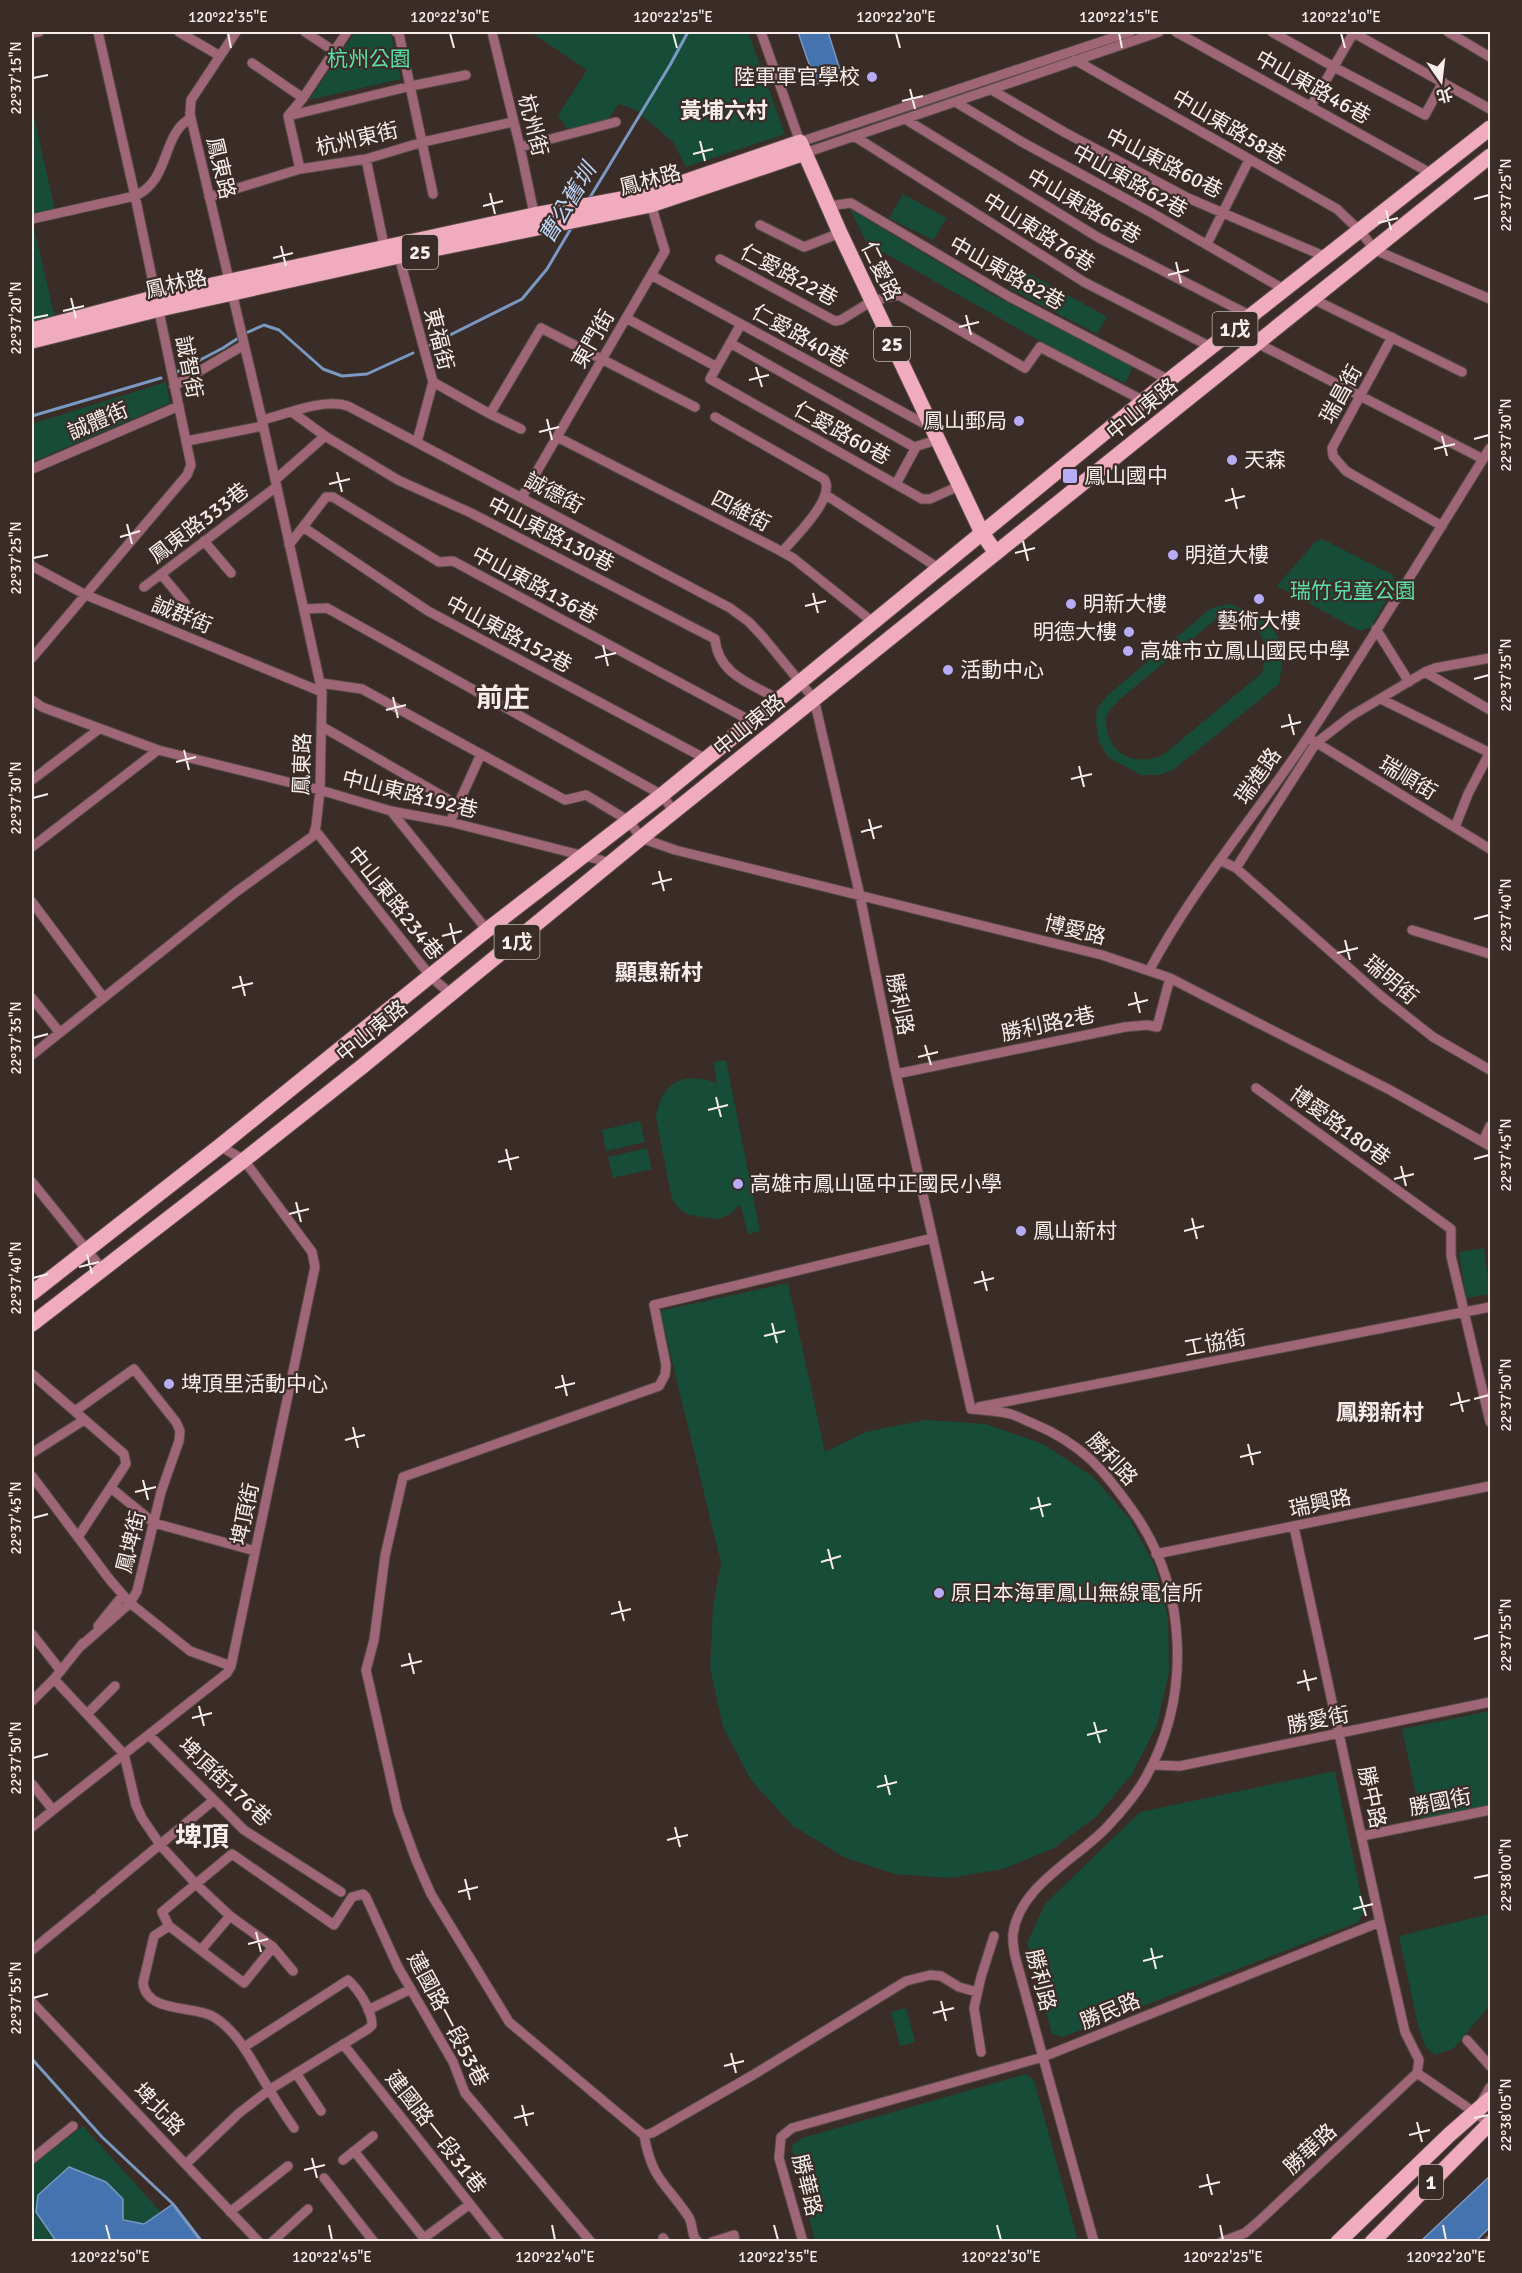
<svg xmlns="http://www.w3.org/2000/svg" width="1522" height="2273" font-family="Signika,'Noto Sans TC',sans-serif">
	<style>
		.green { fill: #174d38; fill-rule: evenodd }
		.water { fill: #4573b0; stroke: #7a98c1; stroke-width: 1.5 }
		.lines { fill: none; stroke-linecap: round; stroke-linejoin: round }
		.stream { stroke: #7a98c1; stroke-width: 3 }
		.street-casing { stroke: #584b45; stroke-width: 11 }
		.primary-casing { stroke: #584b45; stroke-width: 17 }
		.street { stroke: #9e6676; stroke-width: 9 }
		.primary { stroke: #f1abbf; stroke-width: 15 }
		.ticks { fill: none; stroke: #f7edea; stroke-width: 2 }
		.poi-dot { fill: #b6acf8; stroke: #3a2c26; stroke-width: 2 }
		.labels { text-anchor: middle; stroke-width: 4.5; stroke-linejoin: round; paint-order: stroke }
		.shield { fill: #3a2c26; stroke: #beb3af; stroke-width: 1.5 }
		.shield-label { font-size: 20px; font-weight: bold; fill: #f7edea }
		.park-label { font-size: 21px; fill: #5bdeaa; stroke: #3a2c26 }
		.poi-label { font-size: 21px; fill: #f7edea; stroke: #3a2c26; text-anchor: start }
		.street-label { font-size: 21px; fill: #f7edea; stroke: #3a2c26 }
		.neighbourhood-label { font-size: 22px; font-weight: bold; fill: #f7edea; stroke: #3a2c26 }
		.water-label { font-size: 22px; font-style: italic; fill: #bbd5f7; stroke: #3a2c26 }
		.district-label { font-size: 27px; font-weight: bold; fill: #f7edea; stroke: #3a2c26 }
		.neatline { fill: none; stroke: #f7edea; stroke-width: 2 }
		.ticks-label { font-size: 15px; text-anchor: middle; fill: #f7edea }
	</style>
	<rect width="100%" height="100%" fill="#3a2c26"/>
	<path class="green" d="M355,32h31l5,3 10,44 -92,21z
		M531,32h217l37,102 -99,33 -13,-25 -39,-33 -15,-5 -12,16 -40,9 -9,-14 29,-45z
		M32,108l23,102 -23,5z
		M903,194l44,24 -14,22 -44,-22z
		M850,209l143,86 140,71 -8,17 -62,-29 -196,-111z
		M34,228l21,90 -23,5v-94z
		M1021,269l86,48 -10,17 -87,-45z
		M166,382l4,21 -138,59v-38z
		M1322,539l71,36 2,9 -24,43 -11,4 -83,-45 38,-44z
		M1231,604c45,18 57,31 48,80l-106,86 -14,5h-18l-33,-18 -9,-15 -3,-20 1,-14 10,-12 104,-88zM1230,618c34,5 39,24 32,55l-99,82c-24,10 -50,4 -56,-25 -1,-6 -2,-13 2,-19 2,-3 6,-7 9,-10l98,-82z
		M726,1060l34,171 -12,3 -8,-30 -9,10 -13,5 -29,-4 -10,-7 -7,-9 -16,-81c5,-36 28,-47 61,-35l-4,-21z
		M640,1121l5,21 -39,9 -4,-21z
		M647,1148l5,21 -39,9 -5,-21z
		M1484,1248l6,46 -24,4 -7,-46z
		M788,1283l37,169 41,-20 59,-12 61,4 57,20 50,33 36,41 26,48 13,52 1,54 -12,53 -25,49 -35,42 -43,32 -51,21 -53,9 -55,-4 -52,-17 -51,-32 -41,-45 -28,-53 -13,-59 3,-61 8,-44 -61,-252z
		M1490,1711v94l-69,14 -19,-90z
		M1335,1771l29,139 -5,12 -296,115 -11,-3 -25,-91 18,-39 95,-92z
		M1490,1914v91l-36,43 -19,7 -10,-9 -7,-20 -19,-90z
		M906,2008l9,34 -15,4 -9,-34z
		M1026,2074l8,6 44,161h-263l-22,-85 -1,-11 10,-7z
		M83,2126l104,115 -155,1v-77z"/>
	<path class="water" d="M798,32h30l14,44 -26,8z
		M69,2167l37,15 17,17v21l21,4 29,-20 29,37h-146l-20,-29 2,-17z
		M1490,2176v51l-14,14h-55z"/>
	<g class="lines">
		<path class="stream" d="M589,199l81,-134 18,-33
			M430,345l92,-46 25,-30 26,-44
			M177,372l46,-24 23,-15 18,-8 15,5 44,39 19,7 25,-2 46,-21
			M32,416l129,-38
			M32,2059l70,78 71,67 29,38"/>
		<g class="street-casing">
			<path id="street" d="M179,32l41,24
				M305,32l29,19
				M396,32l3,2 34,160
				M492,32l28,115 15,71
				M761,32l39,110 330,-110
				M1176,32l256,142
				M1272,32l62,35 91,48 18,-33
				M1352,32l138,77
				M1448,32l42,25
				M32,33l7,-1
				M1075,60l262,149 23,22 15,19 115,49
				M252,63l51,35
				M992,90l72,42 124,66 138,59
				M957,103l65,39 130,71 133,77
				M1311,106l43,-74
				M288,116l123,-30 55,-11
				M905,119l194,119 152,78
				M854,136l230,146 127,65
				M520,147l96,-25
				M805,153l354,-121
				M366,159l19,91
				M300,169l-12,-53 15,-18 44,-66
				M209,197l91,-28 66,-10 57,-17 90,-20
				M828,206l23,-3 159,94 159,83
				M32,219l103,-23c36,-16 26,-62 56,-78
				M760,225l44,22 36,-14
				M1207,244l42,-84
				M398,253l35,129 -16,60
				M720,259l115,62 6,-1 31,-19 27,-6 126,73 15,-21 104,54
				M651,275l281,153
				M1313,299l149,73
				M626,318l91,49
				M741,324l-31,55 212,120h8l29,-13
				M1392,337l-60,111 1,8 13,15 96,55
				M730,343l184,104 23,-7
				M1257,343l226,116
				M433,382l57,32 51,-86 154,79
				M174,386l70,-41
				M292,412l33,24 73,44 73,33 244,126c3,35 36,45 63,60
				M490,414l31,15
				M715,417l109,62c13,18 -30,59 -42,73
				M262,420c25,-6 61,-22 86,-14l382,202 19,14 14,15 51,62 46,197 36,178 75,335c12,1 24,2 36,4 9,2 17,7 25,10 51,21 73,48 103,91 53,77 56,183 11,263 -10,18 -25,35 -39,50 -30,32 -88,59 -94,107 -1,7 1,15 2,22l79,286
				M557,437l218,111 18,10 81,65
				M187,441l76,-15
				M32,469l147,-63
				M275,480l50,-44
				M896,484l20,-37
				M826,495l114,74
				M522,497l143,-246 -15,-50
				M303,527l125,84 278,148
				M204,541l27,32
				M289,545l37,-48h7l106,65 14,-1 298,160
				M32,566l54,29 236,97
				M161,574l24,29
				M144,587l132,-100
				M305,609l22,-1 335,187 13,18
				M1376,629l33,53
				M32,658l155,-183 4,-10 -56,-269 -37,-164
				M1425,672l65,38
				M321,683l41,6 203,111 21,-5 43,26 12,17 34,12 427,105 68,23 29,15 191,97 100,56
				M1381,699l109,54
				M32,700l10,7 116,43 162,40 71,21 59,11 162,41
				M321,726l137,79
				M1312,740l178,109
				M32,780l67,-51
				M391,811l96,119
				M450,822l31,-68
				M1455,827l13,-33 22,-42
				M315,830l116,147 20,17
				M32,847l126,-97
				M1220,860l16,8 145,128 52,41 57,33
				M1236,868l80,-125 35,-27 74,-44 10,-4 55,-10
				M32,902l71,95
				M1412,930l78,24
				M1149,971c43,-82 108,-157 159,-234 63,-95 122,-193 182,-289
				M32,998l28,35
				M32,1055l204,-163 77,-56 3,-10 4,-36 2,-98 -60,-272 -72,-306 1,-14 45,-68
				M896,1074l229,-47 22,-2 10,2 13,-49
				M1256,1088l195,141v27l39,166
				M1483,1141l7,-15
				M32,1182l71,88
				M933,1238l-279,67 12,60 -1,10 -6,11 -256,91 -18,79 -11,84 -8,30 32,141 18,49 15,34 78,128 135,113 8,-2 101,-58 153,-94 24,-6 11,1 18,11 18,5
				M32,1374l92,80 2,10 -48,73
				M979,1407l511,-100
				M75,1411l59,-42 42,53 4,9 -1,10 -18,51 -24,99 -7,12 -49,43
				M32,1453l52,-33
				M32,1476l78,104 20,23 60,48 41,15
				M111,1488l43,35 101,28
				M1294,1527l89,409 22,96 14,28 -2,13
				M1156,1554l334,-68
				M98,1626l25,-31
				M32,1634l29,37
				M54,1679l70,75 12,51 6,13 19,28 35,38 34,32 43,31 20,24
				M32,1701l22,-22 29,-36
				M87,1714l28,-28
				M149,1735l95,95 97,62
				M1152,1765l28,1 310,-64
				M32,1784l21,26 174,-137 4,-7 84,-399 -3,-15 -68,-92 -24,-14
				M32,1827l21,-17
				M1362,1836l128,-26
				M100,1894l114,-94
				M169,1926l-15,10 -11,47c4,31 52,22 71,34 26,16 39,47 55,72 8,14 16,26 25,39
				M273,1947l-29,36 -75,-57 -7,-14 70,-58 102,71 18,-28 11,-3 3,3 32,70 55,95 12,31 126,149
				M32,1950l64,-52
				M201,1950l29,-34
				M32,2002l227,240
				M368,2010l43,-21
				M1467,2040l23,26
				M343,2044l157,198
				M981,2052l-7,-44 7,-31 13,-41
				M296,2073l25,38
				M1417,2073l73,50
				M1481,2103l9,-16
				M644,2135c8,45 21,47 44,81 6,8 2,19 10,26
				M354,2151l73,91
				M32,2159l41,-33
				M343,2160l30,-24
				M186,2164l52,-50 31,-24 99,-61 4,-4c0,-15 -13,-35 -24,-45l-104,67
				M324,2178l50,64
				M230,2212l58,-46
				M424,2238l46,-34
				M663,2238l3,4
				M272,2242l36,-33
				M712,2242l22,-7 1,7
				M803,2242l-24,-84 2,-21 11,-9 251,-71 337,-135
				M1221,2242l24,-9 13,-11 159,-149
				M1489,2242l1,-2"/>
		</g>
		<g class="primary-casing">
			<path id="primary" d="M32,330l125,-33 377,-82 115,-21 151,-52 40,91 142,300 14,20
				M32,341l128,-32 239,-53 252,-51 154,-52
				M32,1293l188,-147 267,-216 175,-135 507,-415 321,-252
				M32,1324l212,-164 120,-95 277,-227 849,-682
				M1338,2242l111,-107 41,-36
				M1372,2242l118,-119"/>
		</g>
		<use href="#street" class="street"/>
		<use href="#primary" class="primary"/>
	</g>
	<path class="ticks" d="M228,33l3,15M450,33l4,15M673,33l4,15M896,33l4,15M1119,33l3,15M1341,33l4,15M33,78l15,-3M910,89l5,20M902,101l21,-5M700,141l5,20M693,154l20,-5M490,193l5,21M1474,199l15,-4M483,206l20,-5M1386,210l5,20M1378,223l20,-5M281,246l5,20M273,258l20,-5M1176,262l5,21M1168,275l21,-5M71,298l5,20M63,311l21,-5M966,315l5,20M33,318l15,-3M959,327l20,-5M756,367l6,20M749,380l20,-5M547,419l5,21M539,432l20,-5M1442,436l5,20M1474,439l15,-4M1434,449l21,-5M337,472l5,20M329,484l21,-5M1232,488l5,21M1225,501l20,-5M127,524l5,20M120,537l20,-6M1023,541l5,20M1015,553l20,-5M33,558l15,-3M813,593l5,20M805,606l21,-5M603,645l5,21M595,658l21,-5M1474,679l15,-4M393,697l5,21M386,710l20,-5M1289,714l5,21M1281,727l20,-5M184,750l5,20M176,762l20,-5M1079,766l5,21M1071,779l21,-5M33,798l15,-4M869,819l5,20M861,832l21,-6M659,871l5,20M652,884l20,-5M1474,919l15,-4M450,923l5,21M442,936l20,-5M1345,940l5,20M1337,953l21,-5M240,976l5,20M232,988l21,-5M1135,992l5,21M1128,1005l20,-5M33,1038l15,-4M925,1045l6,20M918,1057l20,-5M716,1097l5,20M708,1110l20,-5M506,1149l5,21M1474,1159l15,-4M498,1162l21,-5M1401,1166l5,20M1394,1179l20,-5M296,1202l5,20M289,1214l20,-5M1192,1218l5,21M1184,1231l20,-5M87,1254l5,20M79,1267l20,-5M982,1271l5,20M33,1278l15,-4M974,1283l20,-5M772,1323l5,20M764,1336l21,-5M562,1375l5,21M555,1388l20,-5M1458,1392l5,20M1474,1399l15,-4M1450,1405l20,-5M353,1427l5,21M345,1440l20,-5M1248,1444l5,21M1240,1457l21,-5M143,1480l5,20M135,1492l21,-5M1038,1497l5,20M1030,1509l21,-5M33,1518l15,-4M828,1549l5,20M821,1562l20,-6M619,1601l5,20M611,1614l20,-5M1474,1639l15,-4M409,1653l5,21M401,1666l21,-5M1304,1670l5,21M1297,1683l20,-5M199,1706l5,20M192,1718l20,-5M1094,1722l6,21M1087,1735l20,-5M33,1758l15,-4M885,1775l5,20M877,1787l20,-5M675,1827l5,20M667,1840l21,-5M1474,1878l15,-3M465,1879l5,21M458,1892l20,-5M1360,1896l6,20M1353,1909l20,-5M256,1932l5,20M248,1944l20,-5M1151,1948l5,21M1143,1961l20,-5M33,1998l15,-4M941,2001l5,20M933,2013l21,-5M731,2053l5,20M724,2066l20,-5M522,2105l5,21M514,2118l20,-5M1474,2118l15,-3M1417,2122l5,20M1409,2135l21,-5M312,2158l5,20M304,2170l21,-5M1207,2174l5,21M1199,2187l21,-5M106,2225l4,15M329,2225l3,15M552,2225l3,15M774,2225l4,15M997,2225l4,15M1220,2225l3,15M1443,2225l3,15"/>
	<g class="poi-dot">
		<circle cx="872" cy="77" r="6"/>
		<circle cx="1019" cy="421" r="6"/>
		<circle cx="1232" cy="460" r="6"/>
		<rect x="1062" y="468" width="16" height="16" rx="3"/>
		<circle cx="1173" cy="555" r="6"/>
		<circle cx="1259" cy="599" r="6"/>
		<circle cx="1071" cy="604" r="6"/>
		<circle cx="1129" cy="632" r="6"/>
		<circle cx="1128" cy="651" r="6"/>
		<circle cx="948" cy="670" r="6"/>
		<circle cx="738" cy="1184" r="6"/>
		<circle cx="1021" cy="1231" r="6"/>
		<circle cx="169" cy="1384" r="6"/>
		<circle cx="939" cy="1593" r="6"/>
	</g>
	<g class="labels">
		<g class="shield">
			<rect x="402" y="235" width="36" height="34" rx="4.5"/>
			<rect x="1212.5" y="312" width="45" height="34" rx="4.5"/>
			<rect x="874" y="327" width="36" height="34" rx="4.5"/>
			<rect x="494.5" y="925" width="45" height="34" rx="4.5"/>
			<rect x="1419" y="2165" width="24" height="34" rx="4.5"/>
		</g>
		<g class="shield-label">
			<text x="420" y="259">25</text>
			<text x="1235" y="336">1戊</text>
			<text x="892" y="351">25</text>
			<text x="517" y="949">1戊</text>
			<text x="1431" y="2189">1</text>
		</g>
		<g class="park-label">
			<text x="369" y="66">杭州公園</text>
			<text x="1353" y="598">瑞竹兒童公園</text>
		</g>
		<g class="poi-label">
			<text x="860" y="84" text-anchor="end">陸軍軍官學校</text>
			<text x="1007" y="428" text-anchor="end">鳳山郵局</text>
			<text x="1244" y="467">天森</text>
			<text x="1084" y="483">鳳山國中</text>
			<text x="1185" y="562">明道大樓</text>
			<text x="1083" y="611">明新大樓</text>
			<text x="1259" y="628" text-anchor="middle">藝術大樓</text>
			<text x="1117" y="639" text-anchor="end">明德大樓</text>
			<text x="1140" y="658">高雄市立鳳山國民中學</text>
			<text x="960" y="677">活動中心</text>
			<text x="750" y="1191">高雄市鳳山區中正國民小學</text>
			<text x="1033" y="1238">鳳山新村</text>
			<text x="181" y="1391">埤頂里活動中心</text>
			<text x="951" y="1600">原日本海軍鳳山無線電信所</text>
		</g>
		<g class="street-label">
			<text transform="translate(1313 87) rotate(29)" y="7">中山東路46巷</text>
			<text transform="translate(533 125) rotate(76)" y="7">杭州街</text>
			<text transform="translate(1229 127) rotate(30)" y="7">中山東路58巷</text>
			<text transform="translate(357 139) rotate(-13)" y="7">杭州東街</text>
			<text transform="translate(1164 163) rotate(27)" y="7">中山東路60巷</text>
			<text transform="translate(221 168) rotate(77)" y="7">鳳東路</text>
			<text transform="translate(650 180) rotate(-15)" y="7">鳳林路</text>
			<text transform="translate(1130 181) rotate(29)" y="7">中山東路62巷</text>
			<text transform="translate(1084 206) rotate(30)" y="7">中山東路66巷</text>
			<text transform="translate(1039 232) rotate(32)" y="7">中山東路76巷</text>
			<text transform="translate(881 271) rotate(64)" y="7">仁愛路</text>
			<text transform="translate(1007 273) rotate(29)" y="7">中山東路82巷</text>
			<text transform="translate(789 275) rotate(28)" y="7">仁愛路22巷</text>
			<text transform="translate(176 284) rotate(-13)" y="7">鳳林路</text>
			<text transform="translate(800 336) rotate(29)" y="7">仁愛路40巷</text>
			<text transform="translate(439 339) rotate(76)" y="7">東福街</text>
			<text transform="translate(593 339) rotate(-60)" y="7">東門街</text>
			<text transform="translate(189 367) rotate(79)" y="7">誠智街</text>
			<text transform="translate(1341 394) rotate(-61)" y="7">瑞昌街</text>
			<text transform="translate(1142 409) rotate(-39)" y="7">中山東路</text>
			<text transform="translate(98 421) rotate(-23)" y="7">誠體街</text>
			<text transform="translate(842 433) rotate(29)" y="7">仁愛路60巷</text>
			<text transform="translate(554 493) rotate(28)" y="7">誠德街</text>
			<text transform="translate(741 511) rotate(27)" y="7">四維街</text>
			<text transform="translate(199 523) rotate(-37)" y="7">鳳東路333巷</text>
			<text transform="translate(551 534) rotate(27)" y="7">中山東路130巷</text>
			<text transform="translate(535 585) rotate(28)" y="7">中山東路136巷</text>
			<text transform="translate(182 615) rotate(22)" y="7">誠群街</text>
			<text transform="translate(509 634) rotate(28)" y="7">中山東路152巷</text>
			<text transform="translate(749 725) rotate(-39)" y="7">中山東路</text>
			<text transform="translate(302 764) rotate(-88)" y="7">鳳東路</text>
			<text transform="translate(1258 776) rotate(-55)" y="7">瑞進路</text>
			<text transform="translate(1408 778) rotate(31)" y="7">瑞順街</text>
			<text transform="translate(410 794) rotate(14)" y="7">中山東路192巷</text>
			<text transform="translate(395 903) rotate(51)" y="7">中山東路234巷</text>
			<text transform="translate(1075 930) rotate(14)" y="7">博愛路</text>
			<text transform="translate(1391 980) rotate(40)" y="7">瑞明街</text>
			<text transform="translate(900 1004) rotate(79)" y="7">勝利路</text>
			<text transform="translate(1048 1024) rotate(-12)" y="7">勝利路2巷</text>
			<text transform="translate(372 1031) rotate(-39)" y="7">中山東路</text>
			<text transform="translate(1340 1126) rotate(36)" y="7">博愛路180巷</text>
			<text transform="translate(1215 1343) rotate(-11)" y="7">工協街</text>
			<text transform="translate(1112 1459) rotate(47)" y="7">勝利路</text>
			<text transform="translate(1320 1503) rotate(-12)" y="7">瑞興路</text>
			<text transform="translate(245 1514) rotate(-78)" y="7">埤頂街</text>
			<text transform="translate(131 1542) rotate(-76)" y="7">鳳埤街</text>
			<text transform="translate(1318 1720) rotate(-11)" y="7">勝愛街</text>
			<text transform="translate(225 1782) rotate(43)" y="7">埤頂街176巷</text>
			<text transform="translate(1372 1797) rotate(78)" y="7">勝中路</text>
			<text transform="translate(1440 1802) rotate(-11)" y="7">勝國街</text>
			<text transform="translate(1041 1980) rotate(76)" y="7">勝利路</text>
			<text transform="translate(1110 2011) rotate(-22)" y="7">勝民路</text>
			<text transform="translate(448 2019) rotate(62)" y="7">建國路一段53巷</text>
			<text transform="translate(159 2109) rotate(46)" y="7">埤北路</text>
			<text transform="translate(436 2132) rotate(52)" y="7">建國路一段31巷</text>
			<text transform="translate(1310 2149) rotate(-43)" y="7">勝華路</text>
			<text transform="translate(807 2185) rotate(76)" y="7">勝華路</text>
		</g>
		<g class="neighbourhood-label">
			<text x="724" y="118">黃埔六村</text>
			<text x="659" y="980">顯惠新村</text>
			<text x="1380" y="1420">鳳翔新村</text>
		</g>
		<g class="water-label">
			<text transform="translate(567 203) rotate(-59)" y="8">曹公舊圳</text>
		</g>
		<g class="district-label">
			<text x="503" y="707">前庄</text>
			<text x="202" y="1846">埤頂</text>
		</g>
	</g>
	<rect width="1522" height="2273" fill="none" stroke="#3a2c26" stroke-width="66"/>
	<g transform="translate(1441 81) rotate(166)" stroke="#3a2c26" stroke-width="4.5" paint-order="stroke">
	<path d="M0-4.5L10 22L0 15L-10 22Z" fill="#f7edea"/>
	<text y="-9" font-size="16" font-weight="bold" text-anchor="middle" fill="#f7edea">北</text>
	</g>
	<rect x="33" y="33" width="1456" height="2207" class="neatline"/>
	<g class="ticks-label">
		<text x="228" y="22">120°22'35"E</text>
		<text x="450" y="22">120°22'30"E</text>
		<text x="673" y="22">120°22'25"E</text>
		<text x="896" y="22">120°22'20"E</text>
		<text x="1119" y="22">120°22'15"E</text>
		<text x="1341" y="22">120°22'10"E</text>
		<text transform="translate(16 78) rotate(-90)" y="5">22°37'15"N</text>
		<text transform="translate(1506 195) rotate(-90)" y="5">22°37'25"N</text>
		<text transform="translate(16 318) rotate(-90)" y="5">22°37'20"N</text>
		<text transform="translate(1506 435) rotate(-90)" y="5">22°37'30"N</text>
		<text transform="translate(16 558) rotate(-90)" y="5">22°37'25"N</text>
		<text transform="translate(1506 675) rotate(-90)" y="5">22°37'35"N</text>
		<text transform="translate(16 798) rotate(-90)" y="5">22°37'30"N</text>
		<text transform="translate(1506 915) rotate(-90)" y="5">22°37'40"N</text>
		<text transform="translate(16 1038) rotate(-90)" y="5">22°37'35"N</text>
		<text transform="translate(1506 1155) rotate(-90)" y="5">22°37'45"N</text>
		<text transform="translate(16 1278) rotate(-90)" y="5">22°37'40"N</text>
		<text transform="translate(1506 1395) rotate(-90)" y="5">22°37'50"N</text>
		<text transform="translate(16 1518) rotate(-90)" y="5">22°37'45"N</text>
		<text transform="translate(1506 1635) rotate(-90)" y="5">22°37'55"N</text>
		<text transform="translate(16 1758) rotate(-90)" y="5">22°37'50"N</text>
		<text transform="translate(1506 1875) rotate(-90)" y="5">22°38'00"N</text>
		<text transform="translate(16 1998) rotate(-90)" y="5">22°37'55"N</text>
		<text transform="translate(1506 2115) rotate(-90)" y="5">22°38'05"N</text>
		<text x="110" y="2262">120°22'50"E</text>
		<text x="332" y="2262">120°22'45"E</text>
		<text x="555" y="2262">120°22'40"E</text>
		<text x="778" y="2262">120°22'35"E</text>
		<text x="1001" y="2262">120°22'30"E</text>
		<text x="1223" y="2262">120°22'25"E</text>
		<text x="1446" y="2262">120°22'20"E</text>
	</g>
</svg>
